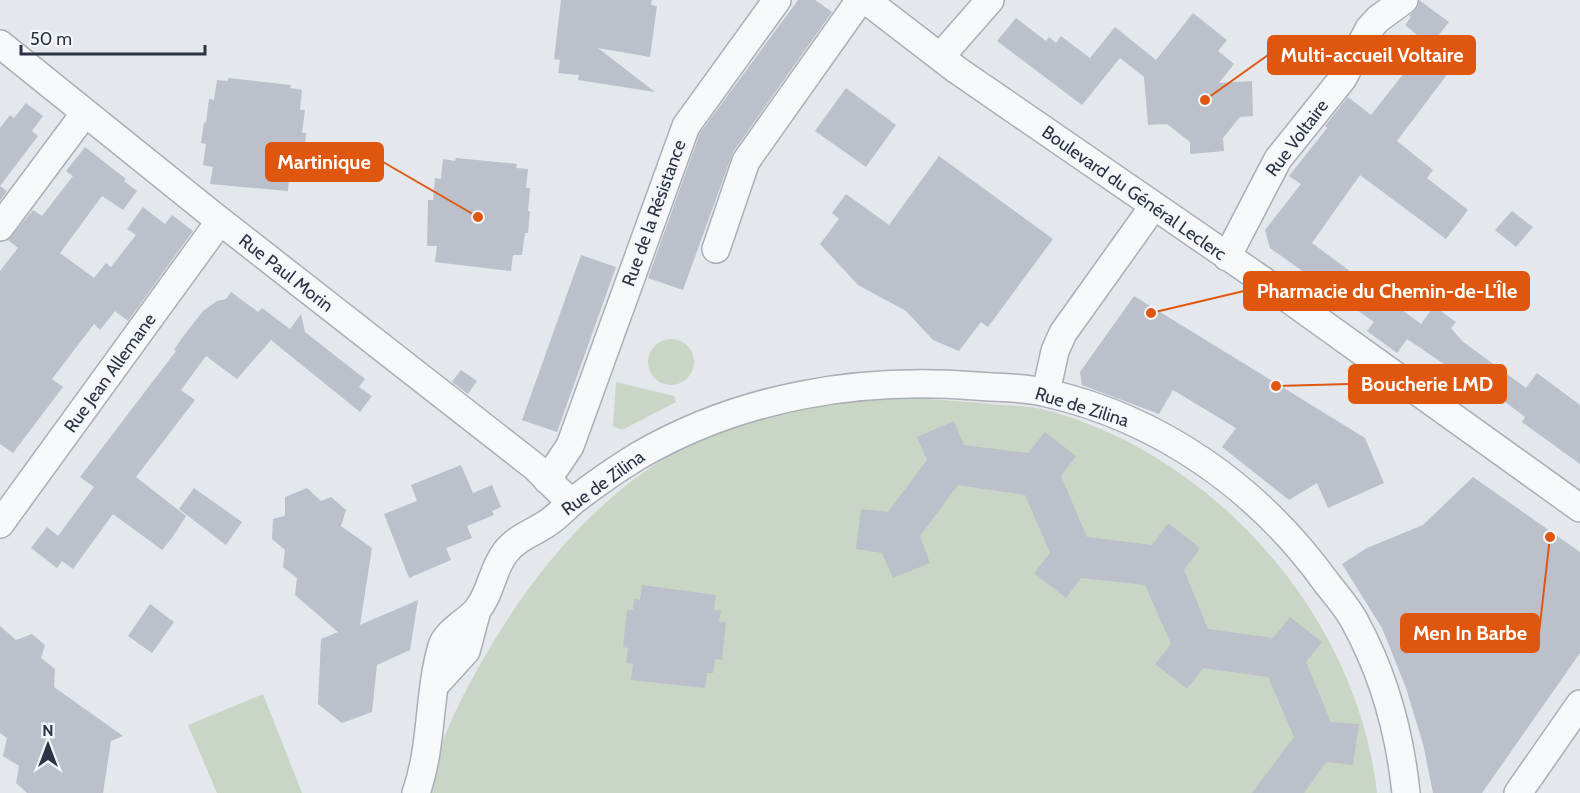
<svg xmlns="http://www.w3.org/2000/svg" width="1580" height="793" font-family="Cabin,sans-serif">
	<style>
		.green { fill: #c9d6c5 }
		.building { fill: #bbc0ca }
		.lines { fill: none; stroke-linecap: round; stroke-linejoin: round }
		.minor-casing { stroke: #a9aeb7; stroke-width: 30 }
		.minor { stroke: #f7f8fa; stroke-width: 27 }
		.labels { text-anchor: middle; stroke-width: 4.5; stroke-linejoin: round; paint-order: stroke }
		.street-label { font-size: 18px; fill: #2b3445; stroke: #f4f6f9 }
		.leader { fill: none; stroke: #df570f; stroke-width: 2 }
		.callout-dot { fill: #df570f; stroke: #f4f6f9; stroke-width: 2 }
		.callout { fill: #df570f; stroke: #df570f; stroke-width: 2 }
		.callout-label { font-size: 20px; text-anchor: middle; font-weight: bold; fill: #fff }
	</style>
	<rect width="100%" height="100%" fill="#e4e7ec"/>
	<path class="green" d="M648 362a23 23 0 1 1 46 0a23 23 0 1 1-46 0Z
		M616,382l58,14 2,6 -54,28 -9,-4z
		M895,397c29,1 57,4 86,6 24,3 50,2 72,9 167,48 305,208 324,381h-947c5,-48 34,-101 58,-142 51,-88 128,-178 225,-217 53,-21 125,-33 182,-37z
		M263,694l39,99h-85l-29,-68z"/>
	<path class="building" d="M561,0h91l-1,5 6,1 -7,51 -52,-9 57,44 -77,-12 1,-5 -21,-2 2,-13 -6,-1z
		M798,0h17l17,12 -99,140 -50,138 -35,-12 52,-145z
		M1419,0l30,22 -15,19 24,19 -61,81 36,29 -6,8 41,32 -22,29 -86,-64 -48,68 109,81 13,-18 22,16 -5,6 11,13 64,47 11,-15 43,32v59l-58,-42 3,-5 -33,-25 -2,3 -83,-56 -10,14 -30,-22 7,-9 -104,-74 -5,-18 36,-46 -12,-8 38,-48 -2,-2 23,-29 23,18 41,-52 -11,-8 16,-20 -12,-10 6,-8 -2,-1 9,-9z
		M1193,13l34,27 -9,11 16,13 -15,19 33,-2 1,35 -13,1 -17,21 1,13 -34,3v-12l-23,-18 -19,1 -4,-48 -24,-19 -38,47 -85,-64 19,-23 30,23 3,-4 7,6 5,-7 29,22 25,-31 41,33z
		M228,78l63,7 -1,3 12,2 -2,20h5l-3,23h4l-2,21h-3l-3,23 -9,-1 -1,15 -78,-7 3,-17 -10,-2 3,-21 -5,-1 3,-21 2,1 3,-24 5,1 3,-20 11,1z
		M846,88l50,37 -30,42 -51,-36z
		M26,103l17,13 -11,15 6,5 -38,50 7,5 -7,10v-73l10,-13 4,3z
		M85,147l41,32 -2,2 13,10 -14,19 -21,-14 -42,57 34,25 12,-15 5,4 25,-32 -9,-6 16,-22 22,17 7,-9 21,16 -65,90 -13,-10 -15,19 -6,-6 -42,55 11,8 -50,66 -13,-9v-173l18,-23 -10,-8 25,-30 9,6 31,-40 -7,-5z
		M939,156l114,83 -65,88 -7,-5 -22,29 -26,-11 -27,-29 -48,-26 -38,-41 19,-25 -7,-6 14,-19 43,31z
		M456,158l61,6 -1,4 12,1 -2,19h4l-2,23h2l-2,22h-3l-3,22h-9l-2,16 -76,-9 2,-16h-10l1,-46h5l2,-22 6,1 2,-20 12,2z
		M1512,211l21,16 -17,20 -21,-17z
		M581,255l35,12 -59,165 -35,-12z
		M231,292l27,20 4,-4 28,21 11,-15 4,18 60,47 -6,8 13,9 -12,16 -89,-72 -34,39 -31,-23 -25,34 14,10 -59,77 50,39 -14,22 -10,12 -49,-36 -40,55 -11,-8 -5,7 -26,-20 16,-21 11,9 36,-49 -14,-10 96,-126 -2,-1 8,-12 21,-27 14,-10 9,-2z
		M1134,296l231,142 19,45 -56,25 -11,-25 -28,17 -67,-53 14,-19 -63,-38 -14,24 -77,-29 -2,-13z
		M461,370l16,11 -9,13 -16,-12z
		M954,421l10,24 64,8 17,-21 31,24 -15,20 26,61 65,8 16,-22 32,25 -16,22 24,59 65,9 17,-21 32,25 -16,20 25,60 28,2 -6,41 -27,-3 -22,31h-52l42,-56 -26,-60 -65,-9 -16,21 -32,-25 16,-20 -26,-59 -64,-7 -15,20 -32,-25 16,-20 -25,-58 -67,-10 -38,51 10,27 -37,15 -11,-25 -26,-4 5,-40 27,3 39,-52 -10,-23z
		M461,465l12,28 19,-8 9,22 -9,4 2,4 -27,11 5,12 -26,10 5,12 -42,18 -25,-64 33,-13 -6,-16z
		M1473,477l107,75v101l-98,140h-49l-10,-49 -17,-56 -24,-60 -40,-64 25,-16 56,-23z
		M194,488l48,34 -16,23 -47,-36z
		M307,488l14,13 10,-4 15,13 -5,16 31,22 -12,77 58,-25 -8,50 -33,15 -5,47 -30,11 -24,-19 3,-65 17,-7 -43,-37 2,-17 -14,-11 2,-17 -13,-11 1,-20 12,-3v-19z
		M642,585l74,10 -2,15h7l-2,12h7l-4,38 -7,-1 -2,14h-6l-2,15 -74,-8 2,-16 -7,-1 2,-15 -5,-1 4,-37h6l1,-11 6,1z
		M150,604l24,18 -22,31 -24,-17z
		M0,626l16,14 16,-6 13,11 -4,13 14,11 -1,18 69,49 -12,5 -8,52h-76l-11,-10 3,-17 -16,-10 4,-18 -7,-5z"/>
	<g class="lines">
		<g class="minor-casing">
			<path id="minor" d="M866,0l91,70 308,212 315,226
				M0,44l210,169 325,254 36,36
				M940,57l50,-57
				M0,227l85,-114
				M716,249l30,-88 114,-161
				M1227,257l51,-98 65,-81 26,-49 9,-10 26,-19
				M1046,392l9,-41 8,-18 90,-126
				M547,480l23,-34 116,-320 91,-126
				M0,524l220,-303
				M436,684l30,-33 11,-41
				M416,793c17,-48 12,-99 26,-147 5,-15 25,-24 35,-36 14,-17 15,-40 28,-57 11,-15 26,-19 41,-29 10,-6 18,-15 27,-23 21,-16 42,-31 65,-45 103,-60 221,-79 338,-70 23,2 49,1 71,7 114,26 211,95 279,189 10,13 22,26 29,40 29,53 45,113 51,171
				M1518,793l62,-89"/>
		</g>
		<use href="#minor" class="minor"/>
	</g>
	<g class="labels">
		<g class="street-label">
			<text transform="translate(1297 138) rotate(-53)" y="6">Rue Voltaire</text>
			<text transform="translate(1134 193) rotate(35)" y="6">Boulevard du Général Leclerc</text>
			<text transform="translate(654 213) rotate(-70)" y="6">Rue de la Résistance</text>
			<text transform="translate(286 273) rotate(38)" y="6">Rue Paul Morin</text>
			<text transform="translate(110 373) rotate(-54)" y="6">Rue Jean Allemane</text>
			<text transform="translate(1082 407) rotate(17)" y="6">Rue de Zilina</text>
			<text transform="translate(603 483) rotate(-36)" y="6">Rue de Zilina</text>
		</g>
	</g>
	<path class="leader" d="M1205 100L1268 55M478 217L383 162M1151 313L1244 291M1276 386L1349 384M1550 537L1539 633"/>
	<g class="callout-dot">
		<circle cx="1205" cy="100" r="6"/>
		<circle cx="478" cy="217" r="6"/>
		<circle cx="1151" cy="313" r="6"/>
		<circle cx="1276" cy="386" r="6"/>
		<circle cx="1550" cy="537" r="6"/>
	</g>
	<g class="callout">
		<rect x="1268" y="36" width="207" height="38" rx="6"/>
		<rect x="266" y="143" width="117" height="38" rx="6"/>
		<rect x="1244" y="272" width="285" height="38" rx="6"/>
		<rect x="1349" y="365" width="157" height="38" rx="6"/>
		<rect x="1401" y="614" width="138" height="38" rx="6"/>
	</g>
	<g class="callout-label">
		<text x="1372" y="62">Multi-accueil Voltaire</text>
		<text x="324" y="169">Martinique</text>
		<text x="1387" y="298">Pharmacie du Chemin-de-L'Île</text>
		<text x="1427" y="391">Boucherie LMD</text>
		<text x="1470" y="640">Men In Barbe</text>
	</g>
	<g transform="translate(48 745)" stroke="#f4f6f9" stroke-width="4.5" paint-order="stroke">
	<path d="M0-4.5L10 22L0 15L-10 22Z" fill="#2b3445"/>
	<text y="-9" font-size="16" font-weight="bold" text-anchor="middle" fill="#2b3445">N</text>
	</g>
	<path d="M21 45v9h184v-9" fill="none" stroke="#2b3445" stroke-width="3"/>
	<text x="30" y="45" font-size="18" fill="#2b3445" stroke="#f4f6f9" stroke-width="4.5" paint-order="stroke">50 m</text>
</svg>
